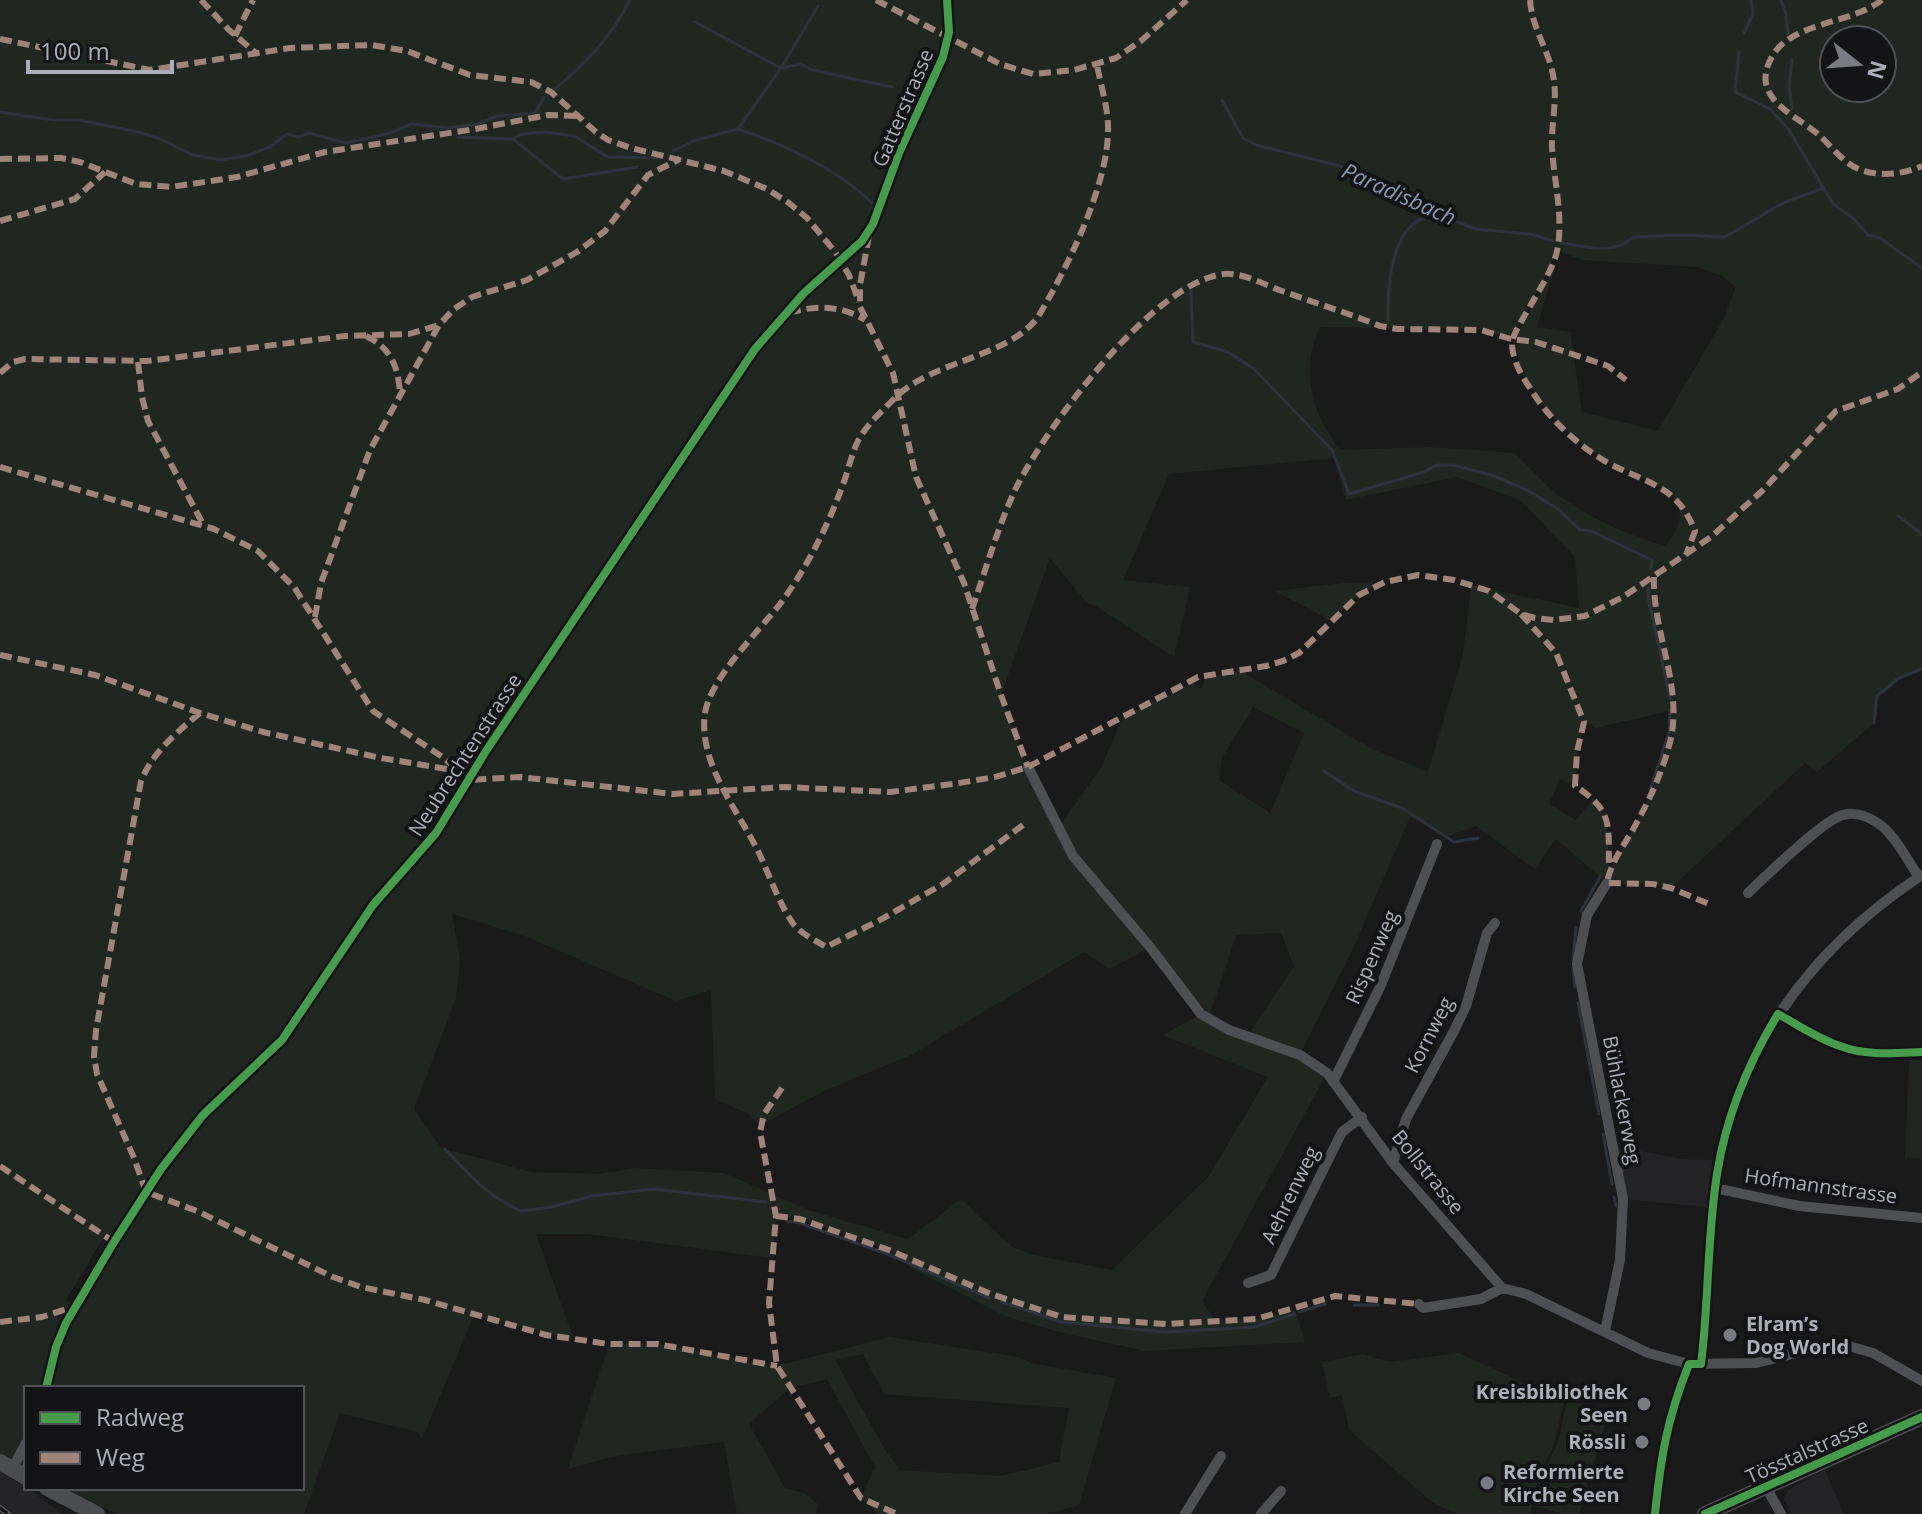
<svg xmlns="http://www.w3.org/2000/svg" width="1922" height="1514" font-family="'Open Sans',sans-serif">
	<style>
		.built { fill: #242426 }
		.green { fill: #202721; fill-rule: evenodd }
		.lines { fill: none; stroke-linecap: round; stroke-linejoin: round }
		.stream { stroke: #2d333c; stroke-width: 3 }
		.minor { stroke: #4e4f53; stroke-width: 10 }
		.primary { stroke: #4b4c4f; stroke-width: 16 }
		.rail-casing { stroke: #4e4f51; stroke-width: 6 }
		.rail { stroke: #141416; stroke-width: 3; stroke-dasharray: 9; stroke-linecap: butt }
		.quiet { stroke: #a18479; stroke-width: 6; stroke-dasharray: 12 6; stroke-linecap: butt }
		.cycleway-casing { stroke: #141416; stroke-width: 13 }
		.cycleway { stroke: #469c4c; stroke-width: 8 }
		.poi-dot { fill: #797b82; stroke: #141416; stroke-width: 3 }
		.labels { text-anchor: middle; stroke-width: 8; stroke-linejoin: round; paint-order: stroke }
		.street-label { font-size: 20px; fill: #acafba; stroke: #141416 }
		.poi-label { font-size: 20px; font-weight: bold; fill: #acafba; stroke: #141416; text-anchor: start }
		.water-label { font-size: 22px; font-style: italic; fill: #8499b3; stroke: #141416 }
	</style>
	<rect width="100%" height="100%" fill="#1a1a1a"/>
	<path class="built" d="M1613,1146l70,13 30,1 -6,47 -84,-8z
		M1825,1470l19,44h-53l-7,-15 4,-9z
		M0,1472l32,19 29,23h-61z"/>
	<path class="green" d="M0,0h1922v669l-23,9 -22,18 -3,27 -57,49 -12,-9 -134,125 -18,-4 -46,-1 -51,-44 -21,30 -59,-43 -26,10 -40,-19 -57,132 -53,105 27,19 -125,228 13,19 41,-1 39,-9 10,32 -160,9 -86,-19 -54,-16 -94,-48 -22,-18 -97,-33h-16l-4,41 -185,-24h-51l38,106 -100,-25 -52,124 -4,-7 -78,-19 -36,101h-186l-54,-26h238v-100h-276v80l-26,-15zM1834,40h48v48h-48zM1557,251l26,9 114,7 25,9 14,11 -12,31 -66,113 -76,-19 -12,-80 -33,-5 17,-57c-9,17 -35,54 -37,71 -6,41 58,103 91,122 17,8 54,21 65,34 14,17 4,36 -8,49 -38,-12 -78,-28 -109,-53 -15,-12 -28,-27 -42,-40l-84,-6 -89,3c-29,-35 -42,-80 -21,-123l161,2 30,9 31,-54zM1334,458l12,42 111,-23 63,23 55,57 4,51 -108,-23 -8,70 -35,117 -58,-24 -131,-78 -34,7 -3,12 -9,-6 -70,33 -22,52 -43,60 -34,-71 -23,-62 49,-137 37,45 7,2 80,52 16,-70 -67,-7 46,-106zM1253,707l51,26 -34,80 -51,-33 3,-22zM1673,710c-5,60 -33,108 -63,159l-4,-55 -12,-16 -18,22 -27,-16 11,-25 15,7 2,-34 8,-29 11,5zM452,914l73,22 151,65 35,-11 4,109 32,14 13,12 66,-35 85,-35 173,-103 26,17 40,-22 60,68 26,-80 45,-2 13,33 -44,66 -21,-2 -28,-16 -38,21 105,42 -59,99 -97,94 -78,-15 -22,-8 -51,-48 -53,40 -100,-29 -84,-37 -89,-5 -37,6 -66,-2 -91,-24 -27,-39 42,-111 4,-37zM105,1235l9,7 -38,64 -10,-6z
		M1385,582l-26,13 -29,25 -55,-29 68,-8z
		M1909,1060h13v99l-17,-1z
		M889,1337l130,20 12,6 85,15 -37,127 -31,9h-171l-16,-16 14,-31 -48,-88 -37,9 -41,36 36,64 19,5 14,11 -3,10h-78l-13,-72 -109,14 -47,13 41,-125h48l120,22zM863,1354l21,40 185,14 -10,54 -58,14 -101,-6 -16,-22 -49,-88z
		M1459,1353l105,48 -10,44 -15,30 -9,39h-73l-25,-12 -83,-72 -7,-35 -12,3 -8,-36 41,-8 26,8z
		M1567,1400l41,13 -29,101h-15l-31,-8 8,-29 17,-34z"/>
	<g class="lines">
		<path class="stream" d="M1781,0l5,14 2,20
			M695,22l86,46 20,-4 11,6 80,17
			M1744,33l9,-19 -2,-14
			M1739,52l-4,40 35,17 19,21 44,74 21,15 14,16 12,3 42,30
			M555,89c31,-26 57,-53 75,-89
			M1222,100l21,38 13,7 92,23 88,38 19,15 20,8 55,5 23,7
			M1792,109l-3,-23 3,-27
			M0,112l53,8h26l59,12 23,7 32,16 28,5 25,-4 24,-9 17,-13 12,3 10,-4 37,10 44,-10 21,-9 37,4 29,-4 20,-8 38,-3 9,-16
			M738,129c48,16 97,38 134,74
			M458,137l55,2 50,40 74,-12
			M513,139l8,-5 25,-2 28,4 34,21 49,1
			M673,151l23,-11 42,-11 43,-61 37,-62
			M1561,243c24,3 54,13 72,-6l49,-2 43,2 58,-34 38,-14
			M1191,292l2,50 35,10 26,17 78,81 17,44 75,-22 13,-7h16l41,11 33,14 31,19 22,21 11,1 61,29 -1,10
			M1388,320c-1,-38 5,-121 64,-100
			M1898,516l24,18
			M1648,587v10l22,101
			M1874,723l3,-27 22,-18 23,-9
			M1324,771l30,20 48,17 52,34 24,-4
			M1650,790l19,-57 1,-23
			M1581,911l19,-34
			M1573,960l3,-32
			M1573,968l2,19
			M1578,1003l21,111
			M1603,1134l9,50
			M445,1149l34,35 18,14 23,13 32,-4 40,-11 62,-7 112,13
			M1614,1197l2,9
			M788,1222h9l93,33 99,43
			M1002,1302l59,20 105,10 88,-5 41,-13
			M1354,1305h24
			M1299,1312l26,-8"/>
		<path class="minor" d="M1028,767l45,89 77,91 51,67 28,16 71,25 27,18 66,90 109,125 24,6 122,59 41,11 67,-1 56,-14 33,-4 28,8 49,28
			M1748,893c17,-16 76,-74 95,-78 14,-4 29,3 40,12 14,12 25,34 36,50
			M1778,1014c20,11 40,25 62,32 25,10 55,7 82,6
			M1333,1082l48,-97 56,-141
			M1393,1163l13,-44 48,-88 12,-25 21,-73 8,-10
			M1715,1188l84,18 123,12
			M1248,1283l23,-8 71,-143 20,-15
			M1707,1298c3,-45 4,-90 12,-133 24,-127 97,-220 203,-290
			M1419,1304l4,4 58,-9 21,-11
			M1605,1331l15,-71 3,-61 -46,-235 10,-49 20,-32
			M46,1388l10,-41 10,-24 48,-81 47,-73 42,-54 79,-75 91,-135 63,-72 50,-82 269,-402 49,-56 58,-52 11,-17 26,-71 44,-96 6,-25 -2,-32
			M12,1469l14,-26
			M1766,1487l15,27
			M1185,1514l36,-58
			M1261,1514l20,-23
			M1655,1514l11,-84 23,-66"/>
		<path class="primary" d="M0,1462l26,15
			M47,1488l50,26
			M1705,1514l217,-97"/>
		<g class="rail-casing">
			<path id="rail" d="M0,1508l8,6"/>
		</g>
		<use href="#rail" class="rail"/>
		<path class="quiet" d="M201,0l28,30 27,23
			M876,0l124,64 33,10 41,-4 42,-12 26,-18 45,-40
			M1530,0c2,30 21,53 24,81 3,22 -3,45 -2,67 2,33 12,71 5,103 -5,26 -45,79 -45,92 0,16 9,32 18,45 18,30 47,57 78,75 40,21 69,22 87,68l-9,24
			M1882,0c-31,24 -89,22 -109,55 -26,43 22,59 46,80 13,12 25,29 42,35 20,7 43,4 61,-4
			M235,36l18,-36
			M0,39l150,31 140,-22 82,-3 35,6 63,24 61,7 20,10 45,40 12,8 23,8 93,23 43,18 22,14 18,15 29,35 13,22 10,27
			M0,159l61,-1 19,4 56,22 35,3 66,-10 88,-25 150,-23 73,-14 30,1
			M0,221l75,-22 30,-27
			M869,236l-9,49v22l33,66 23,104 48,106 37,112 27,72
			M789,313c26,-8 52,-8 76,7
			M366,336c25,12 32,30 34,57
			M138,362l4,35 6,24 56,105
			M0,373l13,-11 12,-3 122,2 198,-25 64,-2 30,-9
			M0,467l214,62 44,22 36,36 79,124 71,47 24,22 52,-3 153,17 112,-7 105,5 63,-8 42,-7 33,-10 170,-90 68,-11 17,-5 16,-8 60,-58 26,-13 33,-7 36,5 35,11 32,23 14,4 19,2 31,-4 38,-19 88,-60 51,-46 74,-80 62,-22 24,-17
			M1654,577c-2,55 30,110 16,165 -7,28 -19,55 -33,80 -10,20 -26,38 -30,61l46,1 18,4 38,16
			M972,609c14,-40 26,-83 44,-121 31,-62 137,-206 208,-214 18,-2 41,11 58,17 33,12 66,22 98,35l17,3 84,1 30,9 25,3 72,24 18,14
			M1521,614l35,39 28,69 -7,30 -2,34c39,25 33,39 34,81
			M315,617l6,-34 49,-133 69,-125 15,-16 18,-12 55,-17 50,-28 28,-21 43,-56 32,-16
			M0,655l95,20 105,38 63,19 118,26 78,13
			M200,713c-24,20 -47,39 -59,68l-45,249 -2,26 3,18 37,84 12,34 51,19 136,66 28,10 64,13 121,35 63,9h48l120,22
			M1023,825l-80,59 -63,36 -54,27c-11,-7 -27,-14 -34,-25 -14,-21 -23,-48 -34,-71 -21,-42 -60,-88 -53,-138 5,-34 53,-81 75,-109 26,-35 47,-76 62,-117 6,-15 9,-32 16,-46 8,-16 26,-32 39,-45 38,-36 112,-39 141,-79 28,-47 69,-129 70,-185 1,-22 -7,-45 -11,-67
			M782,1088l-18,26 -4,18 16,84 -7,87 8,63 84,132 36,16
			M0,1166l114,76
			M776,1216l24,3 89,31 102,44 71,23 104,7 90,-5 79,-23 84,8
			M0,1322l42,-5 34,-11"/>
		<g class="cycleway-casing">
			<path id="cycleway" d="M46,1388l10,-41 10,-24 48,-81 47,-73 42,-54 79,-75 91,-135 63,-72 50,-82 269,-402 49,-56 58,-52 11,-17 26,-71 44,-96 6,-25 -2,-32
				M1655,1514c6,-58 12,-95 34,-150h12c8,-63 6,-127 16,-190 9,-57 31,-111 61,-160 20,11 40,25 62,32 25,10 55,7 82,6
				M1705,1514l217,-97"/>
		</g>
		<use href="#cycleway" class="cycleway"/>
	</g>
	<g class="poi-dot">
		<circle cx="1730" cy="1335" r="8"/>
		<circle cx="1644" cy="1404" r="8"/>
		<circle cx="1642" cy="1442" r="8"/>
		<circle cx="1487" cy="1483" r="8"/>
	</g>
	<g class="labels">
		<g class="street-label">
			<text transform="translate(903 108) rotate(-67)" y="7">Gatterstrasse</text>
			<text transform="translate(465 755) rotate(-57)" y="7">Neubrechtenstrasse</text>
			<text transform="translate(1372 957) rotate(-66)" y="7">Rispenweg</text>
			<text transform="translate(1429 1035) rotate(-63)" y="7">Kornweg</text>
			<text transform="translate(1622 1100) rotate(79)" y="7">Bühlackerweg</text>
			<text transform="translate(1428 1172) rotate(51)" y="7">Bollstrasse</text>
			<text transform="translate(1821 1186) rotate(8)" y="7">Hofmannstrasse</text>
			<text transform="translate(1290 1195) rotate(-64)" y="7">Aehrenweg</text>
			<text transform="translate(1807 1451) rotate(-24)" y="7">Tösstalstrasse</text>
		</g>
		<g class="poi-label">
			<text x="1746" y="1331">Elram’s<tspan x="1746" dy="23">Dog World</tspan></text>
			<text x="1628" y="1399" text-anchor="end">Kreisbibliothek<tspan x="1628" dy="23">Seen</tspan></text>
			<text x="1626" y="1449" text-anchor="end">Rössli</text>
			<text x="1503" y="1479">Reformierte<tspan x="1503" dy="23">Kirche Seen</tspan></text>
		</g>
		<g class="water-label">
			<text transform="translate(1399 194) rotate(24)" y="8">Paradisbach</text>
		</g>
	</g>
	<rect x="24" y="1386" width="280" height="104" fill="#141416" stroke="#515258" stroke-width="2"/>
	<rect x="40" y="1412" width="40" height="12" fill="#469c4c" stroke="#515258" stroke-width="2"/>
	<text x="96" y="1426" font-size="24" fill="#acafba">Radweg</text>
	<rect x="40" y="1452" width="40" height="12" fill="#a18479" stroke="#515258" stroke-width="2"/>
	<text x="96" y="1466" font-size="24" fill="#acafba">Weg</text>
	<g transform="translate(1858 64) rotate(107)"><circle r="38" fill="#141416" stroke="#515258" stroke-width="2"/>
	<path d="M0-6L14 30L0 20L-14 30Z" fill="#797b82"/>
	<text y="-12" font-size="22" font-weight="bold" text-anchor="middle" fill="#acafba">N</text>
	</g>
	<path d="M28 60v12h144v-12" fill="none" stroke="#acafba" stroke-width="4"/>
	<text x="40" y="60" font-size="24" fill="#acafba" stroke="#141416" stroke-width="6" paint-order="stroke">100 m</text>
</svg>
